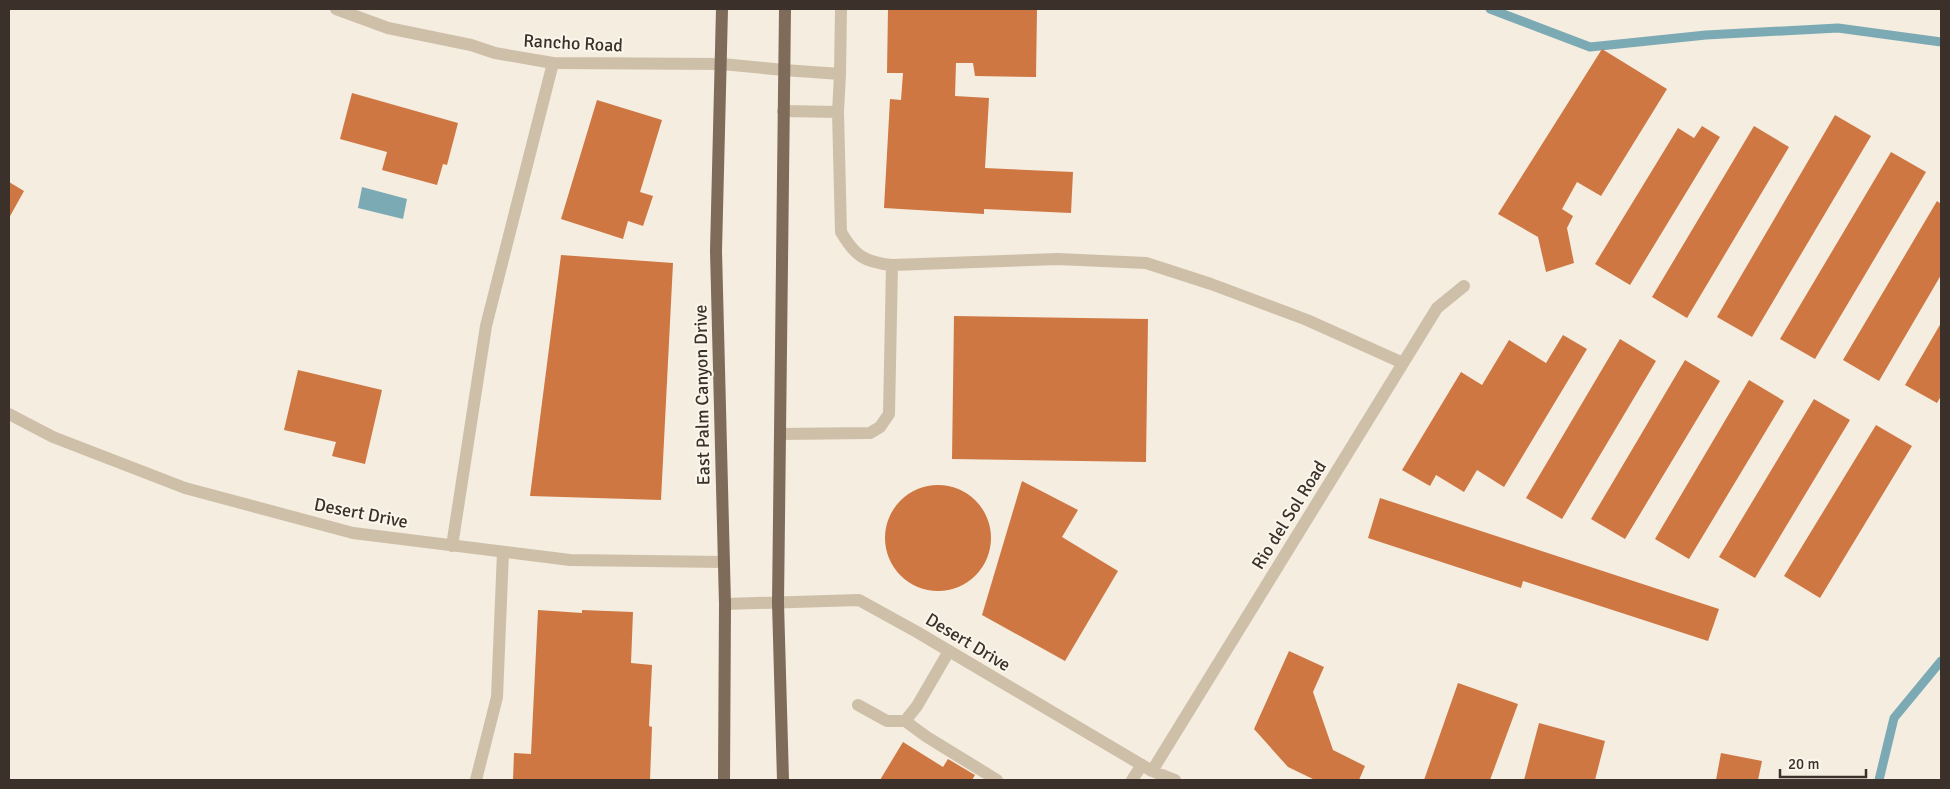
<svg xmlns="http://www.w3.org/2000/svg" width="1950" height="789" font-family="Signika,sans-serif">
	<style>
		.water { fill: #7baab4 }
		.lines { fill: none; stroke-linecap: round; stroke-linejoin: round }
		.stream { stroke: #7baab4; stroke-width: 9 }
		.building { fill: #ce7743 }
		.lane { stroke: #cebfa9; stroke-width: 12 }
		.street { stroke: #cebfa9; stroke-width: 12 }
		.primary { stroke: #7e6b5a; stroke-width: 12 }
		.labels { text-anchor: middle; stroke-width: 4; stroke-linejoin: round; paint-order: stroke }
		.street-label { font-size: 18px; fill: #3b312a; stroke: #fbf6ec }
	</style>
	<rect width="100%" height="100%" fill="#f5eddf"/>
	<path class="water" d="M362,187l45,12 -4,20 -45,-11z"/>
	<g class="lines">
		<path class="stream" d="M1490,9l100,38 116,-12 132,-7 103,14
			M1879,780l15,-62 47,-57"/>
	</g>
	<path class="building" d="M888,9h149l-1,68 -61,-1 -2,-13h-17l-1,33 34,2 -4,70 88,4 -2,41 -87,-4v5l-100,-6 6,-109 11,1 2,-27h-16z
		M1602,49l65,40 -66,107 -24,-14 -15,27 11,7 -6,12 7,35 -28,9 -8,-35 -40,-23z
		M352,93l106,30 -11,42 -4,-1 -6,21 -55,-15 5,-18 -47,-13z
		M597,100l65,20 -22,72 13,4 -10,30 -15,-5 -5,18 -62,-20z
		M1835,115l36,21 -119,201 -35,-20z
		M1702,126l18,11 -90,148 -35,-21 83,-136 16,10z
		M1754,126l35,21 -102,171 -35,-21z
		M1891,152l35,20 -111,187 -35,-20z
		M9,182l15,9 -15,27z
		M1937,201l4,3v71l-62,106 -36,-21z
		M561,255l112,8 -12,237 -131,-4z
		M954,316l194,3 -2,143 -194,-3z
		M1941,323v73l-4,7 -32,-18z
		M1563,335l24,14 -83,138 -27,-17 -13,22 -28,-17 -6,11 -28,-16 59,-98 21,13 27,-45 37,23z
		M1620,339l36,22 -94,158 -36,-21z
		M1685,360l35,21 -95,158 -34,-20z
		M298,370l84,20 -17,74 -33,-8 4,-14 -52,-12z
		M1749,380l35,21 -95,158 -34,-20z
		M1814,399l36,21 -95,158 -36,-21z
		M1876,425l36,21 -92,152 -36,-22z
		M1022,481l56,29 -16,27 56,34 -53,90 -83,-46z
		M885 538a53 53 0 1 1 106 0a53 53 0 1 1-106 0Z
		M1380,498l339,111 -11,32 -185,-60 -2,7 -153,-50z
		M538,610l44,3v-3l51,2 -2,51 21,2 -3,61 3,1 -2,53h-137l1,-27 17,1z
		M1289,651l35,16 -11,25 20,58 32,16 -6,14h-44l-27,-13 -34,-38z
		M1458,683l60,21 -28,76h-66z
		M1539,723l66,18 -10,39h-71z
		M903,742l40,25 5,-8 27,16 -3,5h-92z
		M1721,753l41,8 -4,19h-42z"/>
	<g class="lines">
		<path class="lane" d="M784,70l56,4 1,-65
			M783,111l55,1 3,120c14,24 23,30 51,33l166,-6 88,4 65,21 96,36 96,43
			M838,112l2,-38
			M780,434l90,-1 10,-6 9,-13 3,-149
			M452,546l34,-220 67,-263
			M858,705l29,16h18l12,-15 32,-55
			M905,721l22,16 70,43
			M476,780l21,-83 6,-145
			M1132,780l10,-15"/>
		<path class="street" d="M336,9l52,19 83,17 24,8 58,10 169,1 62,6
			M9,414l44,23 132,51 168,45 217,27 154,2
			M725,604l134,-4 58,32 235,139 23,9
			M1152,771l285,-463 27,-22"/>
		<path class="primary" d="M722,9l-6,242 9,353 -1,176
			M783,780l-5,-177 7,-594"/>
	</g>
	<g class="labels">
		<g class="street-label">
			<text transform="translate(573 43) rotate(3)" y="6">Rancho Road</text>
			<text transform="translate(702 395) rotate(-91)" y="6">East Palm Canyon Drive</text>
			<text transform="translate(361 513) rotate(11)" y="6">Desert Drive</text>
			<text transform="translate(1289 515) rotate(-58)" y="6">Rio del Sol Road</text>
			<text transform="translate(968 642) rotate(31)" y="6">Desert Drive</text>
		</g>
	</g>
	<rect width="1950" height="789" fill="none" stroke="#3b312a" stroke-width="20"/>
	<path d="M1780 769v8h86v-8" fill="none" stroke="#3b312a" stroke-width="2.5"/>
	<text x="1788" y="769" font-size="15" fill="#3b312a" stroke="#fbf6ec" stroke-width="4" paint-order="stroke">20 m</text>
</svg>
